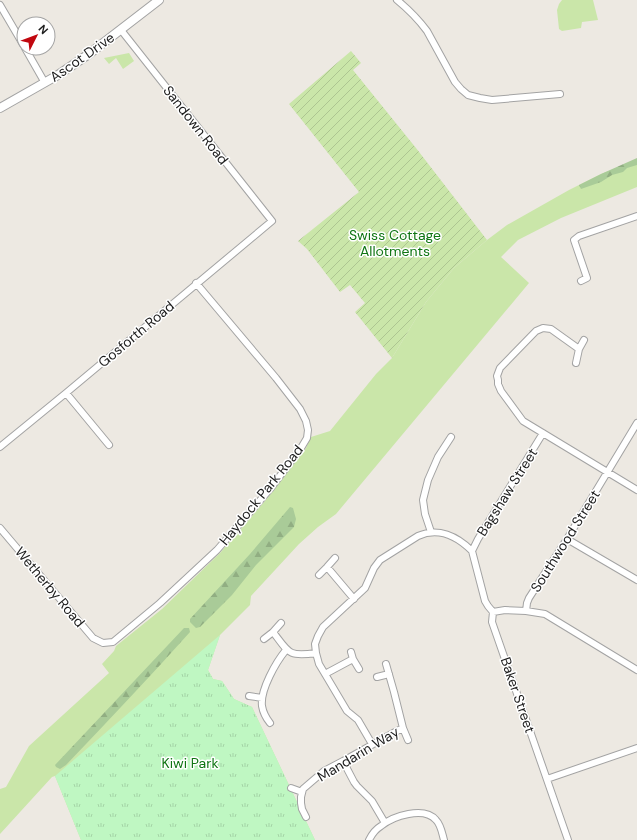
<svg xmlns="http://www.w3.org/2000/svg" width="637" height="840" font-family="'DM Sans',sans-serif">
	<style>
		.grass { fill: #cae6a9 }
		.forest { fill: url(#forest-firs) }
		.park { fill: url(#park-tufts) }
		.garden { fill: url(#garden-furrows) }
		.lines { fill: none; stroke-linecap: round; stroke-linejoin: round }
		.minor-casing { stroke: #a3a3a3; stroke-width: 8 }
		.tertiary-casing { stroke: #a3a3a3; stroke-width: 10 }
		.minor { stroke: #fff; stroke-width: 6 }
		.tertiary { stroke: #fff; stroke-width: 8 }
		.labels { text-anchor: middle; stroke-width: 3; stroke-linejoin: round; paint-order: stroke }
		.street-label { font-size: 14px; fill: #1c1c1c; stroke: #fff }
		.park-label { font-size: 14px; fill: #0f7513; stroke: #fff }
	</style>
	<defs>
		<pattern id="forest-firs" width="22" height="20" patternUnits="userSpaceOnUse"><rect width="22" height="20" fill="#a9cb98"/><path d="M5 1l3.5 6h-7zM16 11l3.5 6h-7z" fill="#91ae82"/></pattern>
		<pattern id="park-tufts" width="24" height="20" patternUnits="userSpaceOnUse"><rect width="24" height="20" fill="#bff7c2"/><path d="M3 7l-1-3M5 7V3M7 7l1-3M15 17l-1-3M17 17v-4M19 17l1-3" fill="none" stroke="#a4d3a6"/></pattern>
		<pattern id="garden-furrows" width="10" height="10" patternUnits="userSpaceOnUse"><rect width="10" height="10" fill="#cae6a9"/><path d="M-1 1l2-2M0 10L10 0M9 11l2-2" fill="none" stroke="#adc591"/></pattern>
	</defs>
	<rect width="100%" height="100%" fill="#ede9e2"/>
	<path class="grass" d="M562,0h31l5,20 -16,2 -1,6 -19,3 -3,-2 -2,-19 2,-6z
		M129,53l5,8 -11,8 -7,-11 -7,6 -5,-6z
		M637,160v27l-76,31 -43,22 -17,17 28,26 -193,231 -18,13 -19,17 -48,52 -1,9 -30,30 -12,35 5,9 9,2 12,18 18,8 63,133h-234l-26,-64 -3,1 -52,57v-45l6,-2 23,-41 80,-73 -7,-9 12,-13 2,-5 46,-37 58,-56 50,-58 36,-47 5,-11 19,-6 46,-57 16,-16 34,-56 28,-34 33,-28 20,-15 62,-35 32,-16z"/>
	<path class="forest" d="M637,158v7l-10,3 -4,4 -11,3 -11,7 -20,7 -2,-4 22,-11z
		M290,507l3,1 3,11 -2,8 -38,38 -24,30 -32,32 -4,1 -6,-6v-3l60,-65z
		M184,628h5l1,4c-40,45 -82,89 -124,133l-6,4 -4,-2 -1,-2z"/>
	<path class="park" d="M220,635l-12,35 5,9 9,2 12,18 18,8 63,133h-234l-26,-64z"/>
	<path class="garden" d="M351,51l10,12 -8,7 63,78 71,92 -33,28 -28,34 -34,56 -37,-46 10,-9 -15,-18 -10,7 -33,-43 -9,-8 61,-49 -70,-88z"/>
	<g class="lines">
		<g class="minor-casing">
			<path id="minor" d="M397,0c11,9 21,19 30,31l28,51 6,7 7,6 12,3 12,2 68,-6
				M0,5l24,41
				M25,48l20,35
				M581,281l6,-3 -13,-38 5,-4 58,-20
				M579,349l5,-9
				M576,363l3,-14 -28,-20 -8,-1 -7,3 -36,37 -3,8 1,4v4l3,7 22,30 114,69
				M66,393l43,52
				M0,447l66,-54 206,-172 -151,-191
				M0,528l93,110 10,5 10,-1 47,-39 57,-53 53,-61 31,-41 6,-10 1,-8 -2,-9 -6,-12 -24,-31 -80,-95
				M431,532l-6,-18 -2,-14 5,-20 10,-23 13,-20
				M567,539l70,41
				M472,551l13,50 3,5 5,6 -1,10 76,218
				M472,551l6,-12 65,-106
				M327,567l27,32
				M319,575l8,-8 8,-9
				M526,611l1,-8 2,-5 38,-59 70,-116
				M493,612l12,-2 21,1 19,3 92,56
				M273,632c16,21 15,25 43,21
				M264,639l9,-7 8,-9
				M351,652l2,7 6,10
				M325,674l28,-15
				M377,677l12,-3
				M249,696l13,2
				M270,723c-4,-5 -7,-11 -8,-17 -2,-16 14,-44 24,-56
				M403,728l5,12
				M372,744l-14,-24 -11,-9 -22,-37 -6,-10 -3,-11 -1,-9 3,-8 5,-9 42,-39 9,-20 6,-8 38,-24c20,-9 39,0 54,15
				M343,761l11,21 3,4 15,15 13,22
				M547,779l90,-31
				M291,788l11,4
				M306,817l-4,-8 -1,-6v-6l2,-8 21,-18 19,-10 52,-29 8,-4 -9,-36 -8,-28
				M369,840c3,-6 7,-11 12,-14 12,-10 43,-20 55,-6 5,5 6,13 8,20"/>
		</g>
		<g class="tertiary-casing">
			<path id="tertiary" d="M0,108l58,-33 31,-21 70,-54"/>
		</g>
		<use href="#minor" class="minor"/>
		<use href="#tertiary" class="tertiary"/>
	</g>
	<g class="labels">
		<g class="street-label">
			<text transform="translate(82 57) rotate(-35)" y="5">Ascot Drive</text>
			<text transform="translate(196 125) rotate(52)" y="5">Sandown Road</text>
			<text transform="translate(136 334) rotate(-40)" y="5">Gosforth Road</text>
			<text transform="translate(507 492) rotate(-58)" y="5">Bagshaw Street</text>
			<text transform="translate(261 495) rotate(-51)" y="5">Haydock Park Road</text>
			<text transform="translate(565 541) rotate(-58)" y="5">Southwood Street</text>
			<text transform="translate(50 587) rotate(50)" y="5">Wetherby Road</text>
			<text transform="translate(518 695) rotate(71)" y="5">Baker Street</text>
			<text transform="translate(358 754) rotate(-31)" y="5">Mandarin Way</text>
		</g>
		<g class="park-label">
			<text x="395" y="240">Swiss Cottage<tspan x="395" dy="16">Allotments</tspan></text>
			<text x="190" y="768">Kiwi Park</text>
		</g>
	</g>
	<g transform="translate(36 36) rotate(48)"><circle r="19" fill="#ffffff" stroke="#a4a4a4"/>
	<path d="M0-3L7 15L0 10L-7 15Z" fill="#c1070f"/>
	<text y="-6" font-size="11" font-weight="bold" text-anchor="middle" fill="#1c1c1c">N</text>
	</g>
</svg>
